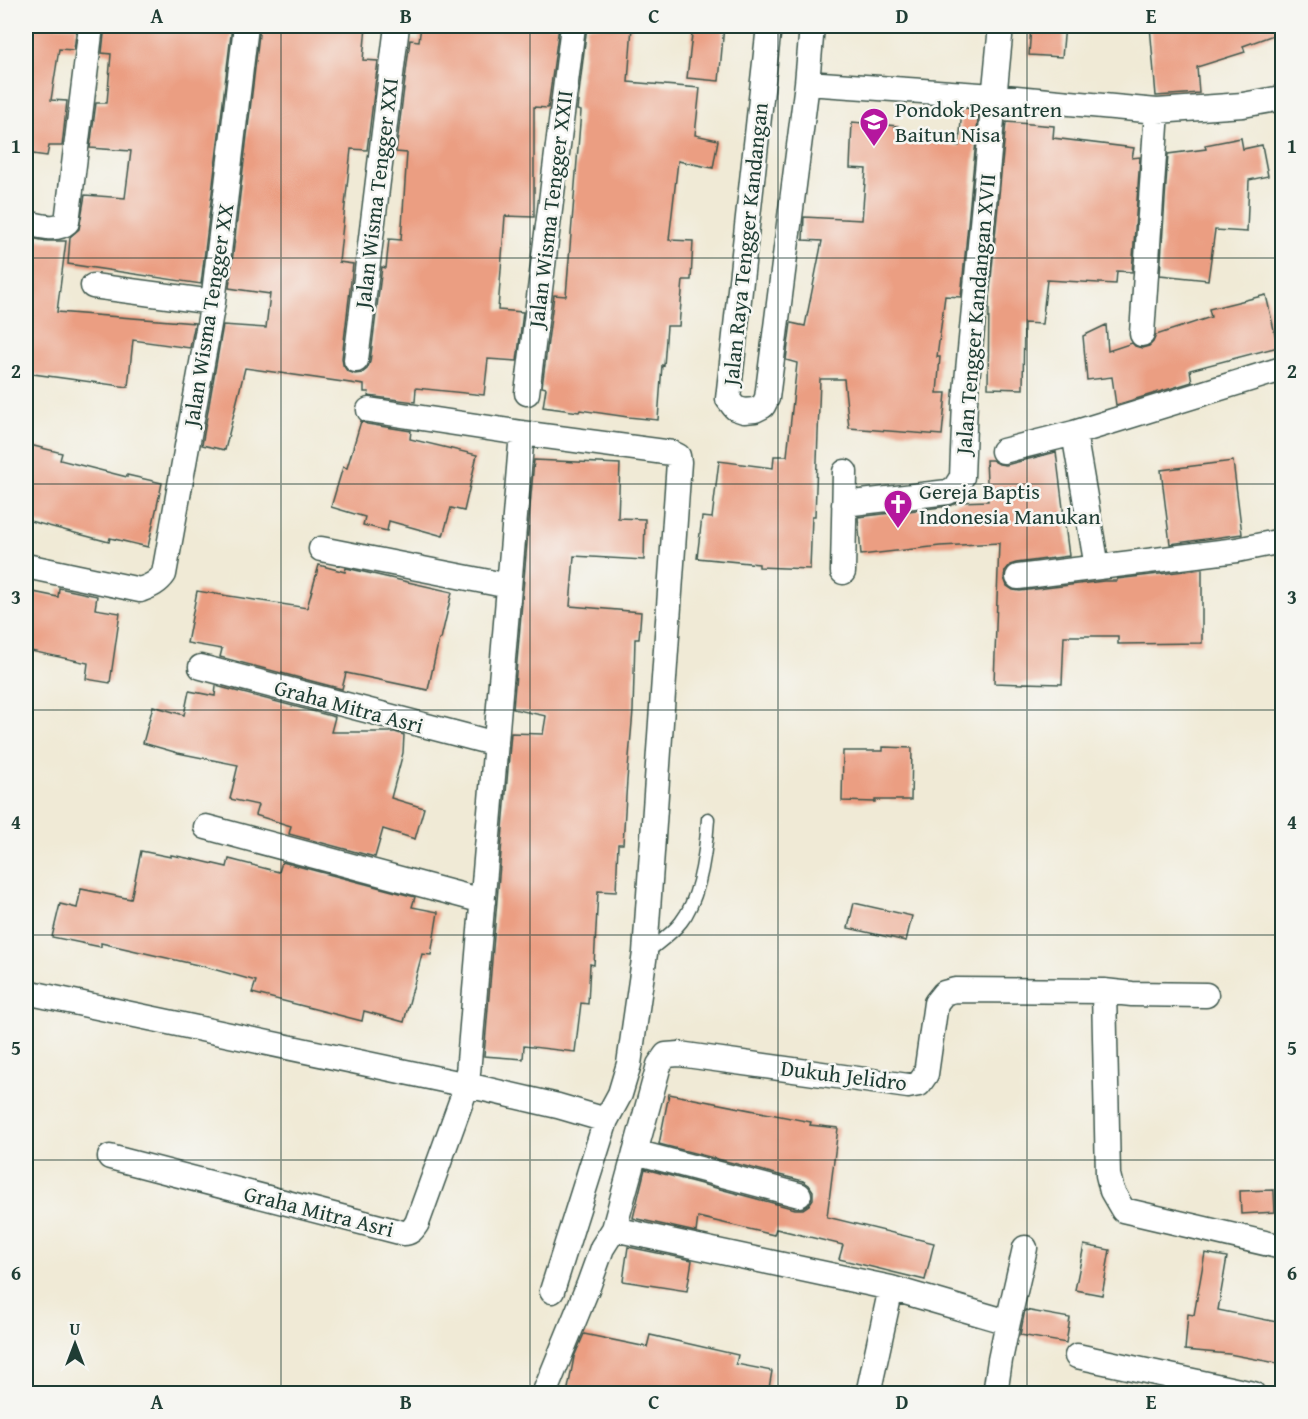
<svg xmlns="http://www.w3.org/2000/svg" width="1308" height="1419" font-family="'Gentium Book Plus',serif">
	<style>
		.building { fill: #eb9e82 }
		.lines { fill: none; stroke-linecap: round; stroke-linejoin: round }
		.lane-casing { stroke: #3e574c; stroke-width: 15 }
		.street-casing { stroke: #3e574c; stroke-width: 27 }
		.lane { stroke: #fff; stroke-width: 12 }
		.street { stroke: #fff; stroke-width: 24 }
		.grid { fill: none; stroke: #1f3d34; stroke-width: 1.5; stroke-opacity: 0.55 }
		.labels { text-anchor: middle; stroke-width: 5; stroke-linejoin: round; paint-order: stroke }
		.poi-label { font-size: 22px; fill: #1f3d34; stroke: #f6f6f2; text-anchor: start }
		.street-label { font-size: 22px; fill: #1f3d34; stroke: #f6f6f2 }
		.neatline { fill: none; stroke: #1f3d34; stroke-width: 2 }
		.grid-label { font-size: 20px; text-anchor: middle; font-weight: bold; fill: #1f3d34 }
	</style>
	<rect width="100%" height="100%" fill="#f6f6f2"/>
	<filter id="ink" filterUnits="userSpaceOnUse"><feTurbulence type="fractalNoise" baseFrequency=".0167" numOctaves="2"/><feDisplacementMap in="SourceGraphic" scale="12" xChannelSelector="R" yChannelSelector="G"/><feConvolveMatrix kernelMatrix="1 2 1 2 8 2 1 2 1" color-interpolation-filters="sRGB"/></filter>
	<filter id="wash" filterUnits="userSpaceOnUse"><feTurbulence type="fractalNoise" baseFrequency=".008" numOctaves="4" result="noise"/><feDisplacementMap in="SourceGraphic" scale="24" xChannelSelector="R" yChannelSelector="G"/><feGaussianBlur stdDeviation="1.35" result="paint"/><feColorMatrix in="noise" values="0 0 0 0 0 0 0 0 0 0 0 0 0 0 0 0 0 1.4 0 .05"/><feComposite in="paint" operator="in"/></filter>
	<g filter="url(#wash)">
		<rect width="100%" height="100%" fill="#f0ead6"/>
		<g id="blocks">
			<path class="building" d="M26,26h51l-3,24 -15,-1 -8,51 16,1 -5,45h-13l-2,10 -21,-3z
				M105,26h37l32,3v-3h58l-31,258 -133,-20 2,-27 9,-8 6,-34 40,3 6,-47 -41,-3 6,-45h11l4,-49 -9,-1z
				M260,26h106l-3,34 15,1 -11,89 -16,-1 -12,113 14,2 -11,94 1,7 4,6 8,3 7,-1 5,-4 3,-7 12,-95 4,1 3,-29 12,1 6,-87 -11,-1 14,-112 9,1 2,-15h138l-11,82 -14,-1v110l-29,-1 -7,94 25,2 -6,49 -29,-2 -4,36 -68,-7 -1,14 -47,-6 1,-4h-5v-7l-119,-17 -20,82 -23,-5 21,-120 43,3 4,-34 -41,-6z
				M587,26h45l-4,56 72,6 -5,47 23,5 -5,28 -35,-7 -9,79 24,1 -2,39h-8l-4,46h-12l-3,40 -2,-1 -4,55 -30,-3 -48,-7 -1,2 -36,-5 3,-19 -4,-1 12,-92 12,1 15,-185 -4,-1z
				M693,26h31l-5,55 -32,-3z
				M1031,26h34l-3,31 -33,-2z
				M1150,26h132v6l-39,14 2,6 -48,15 2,26 -43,3z
				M962,108l17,1 -18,188 -16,-1 -8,61h3l-3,36h9l-4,42 -93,-7 -5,-49h-24l-5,137h-3l-2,53 -51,-2v-3l-62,-6 5,-41 10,1 7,-57 54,7 1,-12h13l10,-93 -11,-3 5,-37 14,3 17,-85 -19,-1 1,-23 58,3 4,-51 -16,-1 2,-46 46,4v10l61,10z
				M1006,122l48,4 -1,12 81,10 -2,10 8,-1 -8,115 -15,-1 -1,13 -69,-4 -5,44 -18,-1 -1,66 -35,-1 1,-88z
				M1241,138l2,11 19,-4 6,31 -19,4 -2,52 -32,-2 -7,50 -48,-5 8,-121 38,-5 -1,-4z
				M26,237l20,4h20l-9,71 138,11 -5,25 -57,-8 -5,47 -102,-14z
				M1266,295l12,52 -88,23 2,12 -76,23 -4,-28 -25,3 -4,-44 23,-11 2,26 24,-8 3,3 7,2 7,-2 4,-4 3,-7 55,-18 -2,-8z
				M361,421l6,3 44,7 -1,8 67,16 -13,56 -13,-3 -8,28 -54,-15 -2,10 -24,-6 2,-8 -34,-10 12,-40 4,1z
				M26,444l36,9 -2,7 67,17v-2l35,8 -14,64 -38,-9 -1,4 -83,-22z
				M1056,452l13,104 -53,7 -6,2 -5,6 -1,7 3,8 6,4 7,1 84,-10h13v-2l85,-10v74l-84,1v-8h-54l-2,48 -39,-1v1l-29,-1 5,-140 -59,3 -79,9 -3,-38 92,-11 9,-4 29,-1 -2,-41h6l7,4 7,1z
				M534,460l86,4 -2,54 27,1 -1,41 -70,-4 -4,50 71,6 -2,27h-4l-2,72 -6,69 -4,64h-5l-2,48 -18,-1 -4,74 -4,-1 -2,40 -7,-1 -6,49 -51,-6 -1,13 -39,-3 27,-323 32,1 3,-18 -33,-7z
				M1233,461l9,73 -72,10 -9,-74z
				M319,565l26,7 1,-4 106,24 -11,47h-2l-11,51 -82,-17 -4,16 -122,-32 2,-8 -35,-6 10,-52 110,17z
				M59,588l38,8 -2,13 25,4 -10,70 -24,-4 2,-16 -62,-13v-26l7,-32 25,5z
				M216,686l119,31 -4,15h64l9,3 -1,18 -12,45 33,10 -9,31 -32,-10 -8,28 -86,-23 2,-8 -36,-11 3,-10 -28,-6 8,-34 -60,-12 -35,-10 10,-37 31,9 5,-24 26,5z
				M883,747l29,1 -1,52h-36v2l-33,-1 1,-50h40z
				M141,851l30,6v-2l26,5 30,7 2,-8 50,13 3,-10 133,35 -3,10 26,5 -7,43 -9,-1 -18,68 -40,-11 -2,10 -110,-28 4,-12 -54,-15 -101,-23v4l-49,-10 8,-33 17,4 4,-19 50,10z
				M854,903l58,13 -6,25 -58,-13z
				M669,1094l142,28 -1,3 28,3 -11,89 107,26 -9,37 -86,-21 4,-14 -67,-16 -2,6 -76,-18 -2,15 -63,-14 12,-49 150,40h8l6,-4 4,-6v-8l-4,-6 -6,-4 -144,-37z
				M1274,1190l1,22 -34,2 -1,-23z
				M1084,1245l26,5 -8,45 -27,-5z
				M628,1247l64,13 -5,31 -64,-10z
				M1205,1253l22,4 -9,53 64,13v41l-53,-10 -44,-4 3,-36 6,1z
				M1025,1310l45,8 -4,25 -46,-8z
				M584,1334l63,13 3,-12 88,20 -2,9 36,7 -4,23h-201l7,-37z"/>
		</g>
	</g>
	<g filter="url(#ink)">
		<use href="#blocks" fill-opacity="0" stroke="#3e574c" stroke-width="1.5"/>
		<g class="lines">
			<g class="lane-casing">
				<path id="lane" d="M646,953c12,-10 26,-19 35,-31 20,-25 25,-72 27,-103"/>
			</g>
			<g class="street-casing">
				<path id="street" d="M769,26l-41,373 7,9 9,3 11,-1 8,-4 4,-8 40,-315 5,-57
					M807,83l187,13 163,15 86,-6 39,-7
					M26,223c13,2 30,9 41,-1l24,-196
					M93,286l120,16
					M1142,334l15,-223
					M356,360l41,-334
					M527,393l46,-367
					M369,410l153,23 150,20 6,3 1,6 -34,491 -16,111 -9,30 -14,26 -54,171
					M1074,433l23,134
					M1003,451l71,-18 208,-64
					M844,504l104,-12 7,-4 7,-11 3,-75 36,-376
					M321,549l188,37
					M26,566l114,24c10,-4 18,-7 24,-16l49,-272 33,-276
					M843,572l2,-100
					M1018,577l219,-27 45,-9
					M201,667l295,77
					M206,827l277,74
					M1104,991l4,184 4,16 11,19 159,37
					M26,992l441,93 91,21 48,14
					M635,1152l164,43
					M110,1157l293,76c8,0 10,-4 14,-10l50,-138 55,-652
					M614,1229l277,59 117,34 17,-74
					M1077,1356l176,38
					M544,1394l45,-110 13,-36 12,-19 45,-164 7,-10 13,-1 229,32 11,-2 7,-10 10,-71 8,-10 11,-3 149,1 28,3 74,1
					M868,1394l23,-106
					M995,1394l5,-34 8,-38"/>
			</g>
			<use href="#lane" class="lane"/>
			<use href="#street" class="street"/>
		</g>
	</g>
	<path class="grid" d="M281,26v1368M530,26v1368M778,26v1368M1027,26v1368M26,258h1256M26,484h1256M26,710h1256M26,935h1256M26,1160h1256"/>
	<defs>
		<g id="school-pin" transform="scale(1.5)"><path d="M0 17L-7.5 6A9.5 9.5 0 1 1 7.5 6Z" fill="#b5179e" stroke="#f6f6f2"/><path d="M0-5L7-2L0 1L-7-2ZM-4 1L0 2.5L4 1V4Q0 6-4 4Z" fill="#fff"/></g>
		<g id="church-pin" transform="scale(1.5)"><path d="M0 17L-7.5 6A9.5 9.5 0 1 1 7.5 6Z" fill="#b5179e" stroke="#f6f6f2"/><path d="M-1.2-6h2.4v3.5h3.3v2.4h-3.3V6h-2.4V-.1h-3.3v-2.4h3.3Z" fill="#fff"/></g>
	</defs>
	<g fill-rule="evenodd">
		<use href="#school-pin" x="874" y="122"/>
		<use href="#church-pin" x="898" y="504"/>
	</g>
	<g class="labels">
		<g class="poi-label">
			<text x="895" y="117">Pondok Pesantren<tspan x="895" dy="25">Baitun Nisa</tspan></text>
			<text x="919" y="499">Gereja Baptis<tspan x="919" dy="25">Indonesia Manukan</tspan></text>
		</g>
		<g class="street-label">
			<text transform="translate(376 193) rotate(-83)" y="8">Jalan Wisma Tengger XXI</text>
			<text transform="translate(550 209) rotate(-83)" y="8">Jalan Wisma Tengger XXII</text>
			<text transform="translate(745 244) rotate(-84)" y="8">Jalan Raya Tengger Kandangan</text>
			<text transform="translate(975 314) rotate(-85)" y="8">Jalan Tengger Kandangan XVII</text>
			<text transform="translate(208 315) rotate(-81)" y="8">Jalan Wisma Tengger XX</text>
			<text transform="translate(349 706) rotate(15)" y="8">Graha Mitra Asri</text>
			<text transform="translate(844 1075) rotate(7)" y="8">Dukuh Jelidro</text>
			<text transform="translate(319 1211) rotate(14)" y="8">Graha Mitra Asri</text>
		</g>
	</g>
	<rect width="1308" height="1419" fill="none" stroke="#f6f6f2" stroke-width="66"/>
	<g transform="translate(75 1344)" stroke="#f6f6f2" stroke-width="4.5" paint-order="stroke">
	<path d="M0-4.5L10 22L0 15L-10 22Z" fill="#1f3d34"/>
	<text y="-9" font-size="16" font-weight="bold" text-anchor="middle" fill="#1f3d34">U</text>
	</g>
	<rect x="33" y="33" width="1242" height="1353" class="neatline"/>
	<g class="grid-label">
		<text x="157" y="23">A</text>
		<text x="406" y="23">B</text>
		<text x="654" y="23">C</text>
		<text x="902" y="23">D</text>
		<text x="1151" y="23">E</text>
		<text x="16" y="153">1</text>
		<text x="1292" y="153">1</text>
		<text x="16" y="378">2</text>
		<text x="1292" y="378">2</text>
		<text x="16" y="604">3</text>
		<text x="1292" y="604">3</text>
		<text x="16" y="829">4</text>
		<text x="1292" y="829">4</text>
		<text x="16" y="1055">5</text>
		<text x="1292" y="1055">5</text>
		<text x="16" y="1280">6</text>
		<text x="1292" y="1280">6</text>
		<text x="157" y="1409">A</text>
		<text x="406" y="1409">B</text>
		<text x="654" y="1409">C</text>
		<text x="902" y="1409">D</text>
		<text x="1151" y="1409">E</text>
	</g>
</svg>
